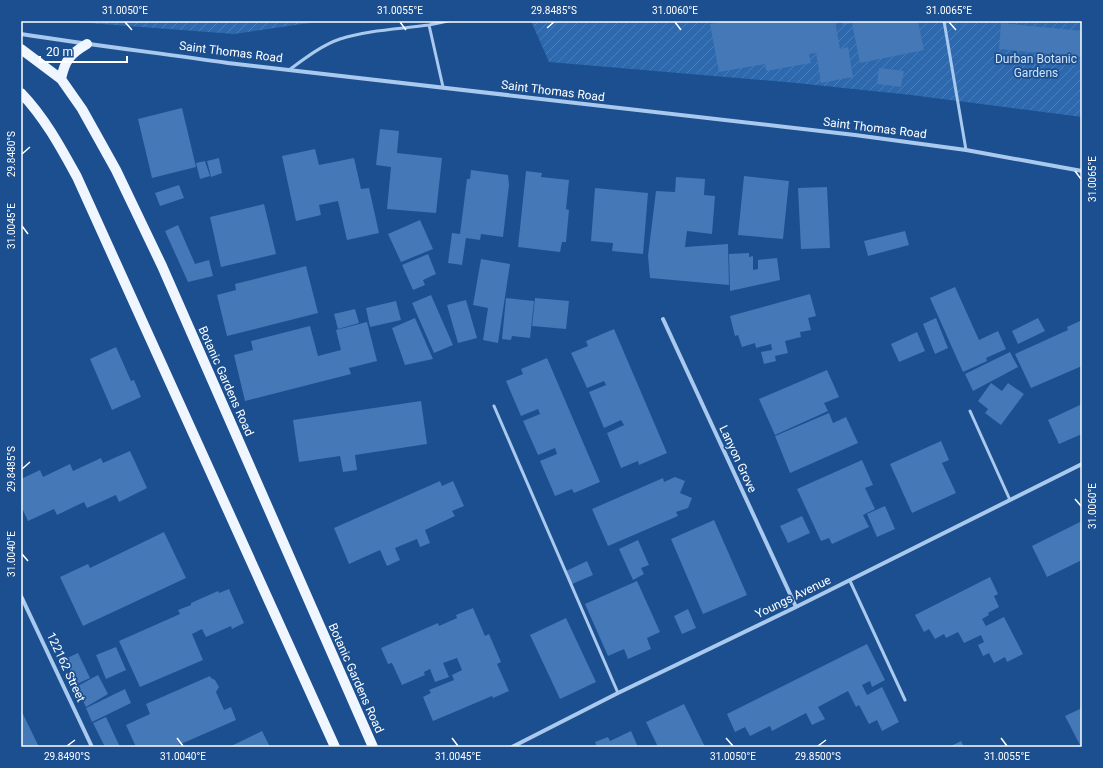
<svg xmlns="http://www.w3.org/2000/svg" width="1103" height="768" font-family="Roboto,sans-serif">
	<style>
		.garden { fill: url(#garden-furrows) }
		.building { fill: #4478b7 }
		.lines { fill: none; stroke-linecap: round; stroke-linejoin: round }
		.service { stroke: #a9c9ee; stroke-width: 3 }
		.minor { stroke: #a9c9ee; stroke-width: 4 }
		.primary { stroke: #f0f6ff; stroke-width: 10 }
		.ticks { fill: none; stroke: #fff; stroke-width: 1.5 }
		.labels { text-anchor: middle; stroke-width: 3.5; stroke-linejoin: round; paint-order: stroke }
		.street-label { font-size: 12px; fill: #fff; stroke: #1b4f8f }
		.park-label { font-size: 12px; fill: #cfe3fa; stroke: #1b4f8f }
		.neatline { fill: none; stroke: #fff; stroke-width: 1.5 }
		.ticks-label { font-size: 10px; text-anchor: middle; fill: #fff }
	</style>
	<defs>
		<pattern id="garden-furrows" width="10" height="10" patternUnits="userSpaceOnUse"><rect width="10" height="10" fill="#2e69ad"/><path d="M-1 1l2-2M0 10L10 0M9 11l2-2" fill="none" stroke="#4d80b9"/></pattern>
	</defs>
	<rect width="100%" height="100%" fill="#1b4f8f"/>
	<path class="garden" d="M63,21h260l-89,13z
		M531,21h551v96l-171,-22 -115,-12 -247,-21z"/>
	<path class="building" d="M727,21h66v1h3v-1h39l5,28 8,-2 5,30 -32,6 -5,-30 -7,1 2,9 -45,8 -1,-7 -46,8 -9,-48z
		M843,21h75l6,29 -64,13 -8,-40 -9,2z
		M1001,23l81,8v26l-83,-8z
		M879,68l25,3 -3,16 -24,-3z
		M182,108l14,59 -44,11 -14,-59z
		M380,129l19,2 -2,22 45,5 -6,55 -49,-4 4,-42 -15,-2z
		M315,149l4,16 35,-7 7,31 8,-1 10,45 -32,7 -9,-39 -19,4 2,10 -25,6 -14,-65z
		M219,158l3,15 -11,4 -4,-16z
		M205,161l5,15 -10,3 -4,-16z
		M471,170l37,5 1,10 -6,52 -22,-3 -1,6 -14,-2 -4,27 -14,-2 4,-30 8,1 7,-55h3z
		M526,171l16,2 -1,4 28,3 -3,29 3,1 -3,32h-4l-2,10 -42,-5z
		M744,176l45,5 -6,58 -45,-4z
		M676,177l29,2 -1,16 11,1 -3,38 -25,-3 -2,16 43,-3 1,41 -79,-7 -2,-22 8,-65 19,1z
		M179,185l5,13 -24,8 -5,-13z
		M827,187l3,61 -29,1 -3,-61z
		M595,188l53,5 -5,61 -31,-3 1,-8 -22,-2z
		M264,204l12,50 -55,13 -11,-50z
		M420,220l13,29 -32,13 -13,-28z
		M178,225l17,39 14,-4 4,16 -25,6 -23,-51z
		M905,231l4,14 -41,11 -4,-15z
		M749,253v4l4,-1v14l5,-1v-9l19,-2 3,22 -50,11 -1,-37z
		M428,254l8,20 -13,6 2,5 -12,5 -11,-25z
		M481,259l29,5 -12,79 -15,-3 5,-32 -15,-3z
		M306,266l12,47 -91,23 -10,-41 19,-5 -1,-6z
		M955,287l24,53 19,-9 8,18 -20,9 1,3 -24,11 -33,-74z
		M810,294l6,22 -8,2 3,12 -11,2 1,5 -16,4 3,12 -13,3 1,5 -12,3 -3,-12 11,-2 -1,-6 -15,4 -1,-5 -13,4 -4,-12 -3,1 -5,-20z
		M431,295l22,50 -19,8 -22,-50z
		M506,298l28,3 -4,37 -18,-2 -1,4 -9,-1z
		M535,298l34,3 -3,28 -34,-3z
		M466,300l11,38 -19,5 -11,-38z
		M396,301l5,19 -31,7 -4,-19z
		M355,309l4,14 -21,6 -4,-15z
		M415,318l18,41 -28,6 -13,-37z
		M936,318l12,30 -13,6 -12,-30z
		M1038,318l7,13 -27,13 -6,-13z
		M1082,320v46l-51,22 -16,-34 53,-24 -1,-3z
		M367,322l10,39 -28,7 2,6 -106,27 -11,-46 19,-5 -2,-9 59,-15 8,30 23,-6 -5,-20z
		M614,329l53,124 -28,12 -1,-4 -17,7 -14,-35 17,-8 -3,-5 -17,8 -15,-36 17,-7 -2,-4 -17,7 -16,-35 17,-7 -2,-5z
		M917,332l8,19 -26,11 -8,-18z
		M116,347l15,34 3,-1 7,17 -29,13 -22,-51z
		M1010,352l8,15 -45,24 -8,-17z
		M547,358l53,124 -26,11 -2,-4 -17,7 -15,-35 17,-7 -2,-6 -17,7 -15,-34 17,-7 -2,-5 -17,7 -15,-35 17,-7 -2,-5z
		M827,370l12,27 -15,6 4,8 -53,24 -16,-36z
		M991,383l11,8 6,-8 16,11 -23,31 -16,-12 3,-4 -10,-8z
		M421,401l6,43 -72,11 2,15 -14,2 -3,-16 -41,6 -6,-42z
		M1082,404v30l-23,10 -11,-24z
		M829,413l4,10 13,-6 12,26 -68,30 -15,-37z
		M941,441l8,19 -7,3 14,30 -44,20 -22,-49z
		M130,451l17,37 -28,14 -3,-7 -29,13 -3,-6 -27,13 -3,-6 -26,12 -7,-15v-27l19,-9 3,7 27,-13 3,7 28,-13 2,5z
		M862,460l11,25 -8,3 10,21 -12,6 6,12 -37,17 -3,-6 -8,3 -24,-52z
		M675,477l10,4 -5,12 12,5 -4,10 -12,4 2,4 -70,30 -16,-37 71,-31 1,4z
		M440,481l2,5 11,-5 11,25 -12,5 3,5 -30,14 5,13 -10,4 -3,-8 -22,9 5,12 -13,6 -7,-16 -31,14 -15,-36z
		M885,506l10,23 -18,8 -10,-23z
		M802,516l8,17 -22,10 -8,-17z
		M714,520l33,75 -44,19 -32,-75z
		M1082,521v39l-35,17 -15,-31z
		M164,532l22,46 -103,48 -23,-49 28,-13 2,4z
		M638,540l11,25 -8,3 3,6 -11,6 -14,-31z
		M587,561l6,14 -21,9 -6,-13z
		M990,577l8,17 -4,2 5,11 -11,6 1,2 -7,4 4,7 18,-9 19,37 -16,8 -2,-5 -11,6 -5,-10 -6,3 -5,-11 6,-3 -3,-7 -17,8 -6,-11 -12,6 -2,-4 -9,5 -6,-10 -5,3 -9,-17z
		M637,581l23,51 -13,6 4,11 -23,10 -4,-10 -16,7 -23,-52z
		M229,589l15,34 -12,6 -1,-3 -25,11 -4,-8 -10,5 11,26 -63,27 -21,-46 61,-27 -2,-4 13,-5v-2l27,-12 1,2z
		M473,608l12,28 4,-2 12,28 -4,2 12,27 -16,7 -1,-2 -59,25 -10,-24 8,-4 -2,-3 25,-10 -2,-5 10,-5 -5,-12 -14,5 6,14 -14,5 -5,-13 -6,3 1,3 -23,10 -10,-22 -4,1 -7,-16 57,-25 1,3 18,-8 -1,-3z
		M688,609l8,19 -14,6 -8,-18z
		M566,618l30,64 -36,17 -30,-64z
		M867,644l18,36 -13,7 -2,-6 -8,4 5,10 15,-8 17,35 -17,9 -5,-11 -8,4 -10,-19 -3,2 -8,-16 -30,16 7,12 -13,6 -6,-12 -34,18 -2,-5 -20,10 -5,-9 -10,5 -8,-18z
		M116,647l10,23 -20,9 -10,-24z
		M78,653l12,25 -13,6 -12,-25z
		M98,675l10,19 -22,13 -10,-20z
		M210,676l1,2 4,2 4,7 -3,5 8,18 7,-3 5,13 -62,27h-38l-10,-22 24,-11 -4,-10z
		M125,689l6,14 -39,19 -6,-14z
		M684,704l21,43h-47l-12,-25z
		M1082,708v39h-1l-16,-31z
		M21,710l18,37h-18z
		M106,717l14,30h-15l-12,-24z
		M262,731l8,16h-41z
		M631,731l7,16h-41l-2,-5 13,-5 2,4z
		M961,741l3,6h-15z"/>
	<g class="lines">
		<path class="service" d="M944,21l22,129
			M289,70c15,-11 33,-25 51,-31 27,-9 60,-10 89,-14
			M443,87l-14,-62 19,-4
			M494,406l124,287
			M970,411l40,89
			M850,581l55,119"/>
		<path class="minor" d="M21,34c69,11 138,19 207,29l627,72 111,15 116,21
			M663,319l133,288
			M21,596l71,151
			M512,747l106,-54 178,-86 286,-143"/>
		<path class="primary" d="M21,49l40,30 21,30 34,61 46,96 211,481
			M61,79c4,-19 9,-25 26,-35
			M21,93c24,25 40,55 56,84l258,570"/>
	</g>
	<path class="ticks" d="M125,22l7,8M400,22l6,8M675,22l6,8M949,22l7,8M547,28l7,-6M22,154l8,-7M1075,171l6,8M22,226l6,8M22,469l8,-7M1075,499l6,7M22,554l6,7M177,738l6,8M452,738l6,8M726,738l7,8M1001,738l6,8M67,746l8,-6M818,746l8,-6"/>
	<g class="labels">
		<g class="street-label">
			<text transform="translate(231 52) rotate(7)" y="4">Saint Thomas Road</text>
			<text transform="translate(553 91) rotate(7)" y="4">Saint Thomas Road</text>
			<text transform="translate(875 128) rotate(7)" y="4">Saint Thomas Road</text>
			<text transform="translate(226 381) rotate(66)" y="4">Botanic Gardens Road</text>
			<text transform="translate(738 459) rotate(65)" y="4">Lanyon Grove</text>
			<text transform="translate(793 597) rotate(-26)" y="4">Youngs Avenue</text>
			<text transform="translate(66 667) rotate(65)" y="4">122162 Street</text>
			<text transform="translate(356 678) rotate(66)" y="4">Botanic Gardens Road</text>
		</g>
		<g class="park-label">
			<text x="1036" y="63">Durban Botanic<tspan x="1036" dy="14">Gardens</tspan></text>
		</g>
	</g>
	<rect width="1103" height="768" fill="none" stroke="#1b4f8f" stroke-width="44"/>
	<path d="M40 56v6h87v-6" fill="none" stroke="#ffffff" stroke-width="2"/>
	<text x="46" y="56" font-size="12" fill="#ffffff" stroke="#1b4f8f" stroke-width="3" paint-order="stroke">20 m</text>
	<rect x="22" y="22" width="1059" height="724" class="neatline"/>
	<g class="ticks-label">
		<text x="125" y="14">31.0050°E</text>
		<text x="400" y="14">31.0055°E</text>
		<text x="554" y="14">29.8485°S</text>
		<text x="675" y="14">31.0060°E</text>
		<text x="949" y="14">31.0065°E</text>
		<text transform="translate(11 154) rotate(-90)" y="4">29.8480°S</text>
		<text transform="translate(1092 179) rotate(-90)" y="4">31.0065°E</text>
		<text transform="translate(11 226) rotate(-90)" y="4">31.0045°E</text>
		<text transform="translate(11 469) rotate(-90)" y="4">29.8485°S</text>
		<text transform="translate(1092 506) rotate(-90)" y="4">31.0060°E</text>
		<text transform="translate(11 554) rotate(-90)" y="4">31.0040°E</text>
		<text x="67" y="760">29.8490°S</text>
		<text x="183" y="760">31.0040°E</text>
		<text x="458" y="760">31.0045°E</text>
		<text x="733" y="760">31.0050°E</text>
		<text x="818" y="760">29.8500°S</text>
		<text x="1007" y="760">31.0055°E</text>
	</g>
</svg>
